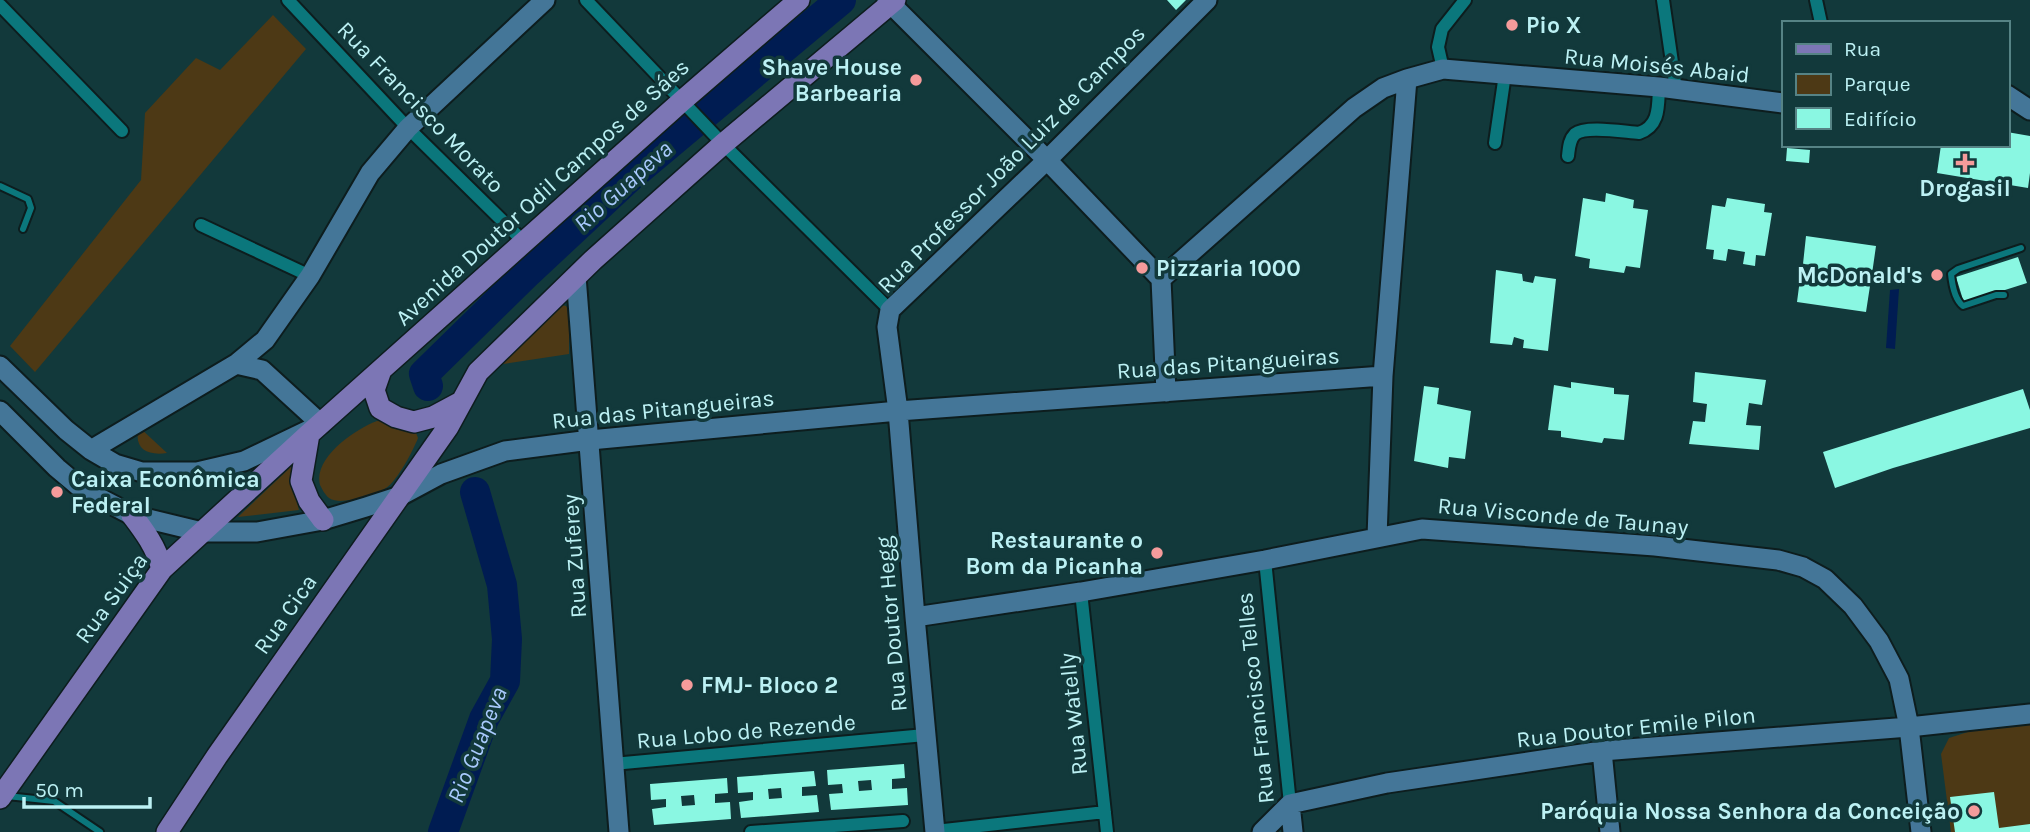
<svg xmlns="http://www.w3.org/2000/svg" width="2030" height="832" font-family="Karla,sans-serif">
	<style>
		.green { fill: #4d3915 }
		.water { fill: #001c52 }
		.lines { fill: none; stroke-linecap: round; stroke-linejoin: round }
		.river { stroke: #001c52; stroke-width: 30 }
		.building { fill: #8af7e2; fill-rule: evenodd }
		.lane-casing { stroke: #0d1d1e; stroke-width: 10 }
		.street-casing { stroke: #0d1d1e; stroke-width: 16 }
		.secondary-casing { stroke: #0d1d1e; stroke-width: 23 }
		.primary-casing { stroke: #0d1d1e; stroke-width: 24 }
		.lane { stroke: #0b777c; stroke-width: 6 }
		.street { stroke: #0b777c; stroke-width: 12 }
		.secondary { stroke: #447698; stroke-width: 19 }
		.primary { stroke: #7c76b5; stroke-width: 21 }
		.poi-dot { fill: #f59b9b; stroke: #12393b; stroke-width: 2.5 }
		.labels { text-anchor: middle; stroke-width: 7; stroke-linejoin: round; paint-order: stroke }
		.poi-label { font-size: 23px; font-weight: bold; fill: #bcf1f4; stroke: #12393b; text-anchor: start }
		.street-label { font-size: 23px; fill: #bcf1f4; stroke: #12393b }
		.water-label { font-size: 24px; font-style: italic; fill: #a9cafd; stroke: #12393b }
	</style>
	<rect width="100%" height="100%" fill="#12393b"/>
	<path class="green" d="M273,15l33,34 -271,323 -25,-26 131,-166 4,-67 51,-55 24,12z
		M561,305l5,1 3,4v44l-72,11z
		M377,421l23,2 15,7 3,8c-5,13 -21,43 -32,50 -9,6 -25,11 -36,12 -6,1 -15,2 -21,-2 -4,-3 -7,-9 -9,-13 -7,-27 35,-56 57,-64z
		M139,427l28,26c-20,3 -34,-4 -28,-26z
		M295,463l-2,24 6,23 -61,7z
		M2030,724v108h-79l-10,-78 8,-16 25,-8z"/>
	<path class="water" d="M1899,289l-4,60 -9,-1 4,-58z"/>
	<g class="lines">
		<path class="river" d="M428,386l-4,-12 101,-99 105,-98 211,-177
			M443,832l41,-113 21,-38 2,-42 -5,-54 -27,-93"/>
	</g>
	<path class="building" d="M1167,0h19l-10,10z
		M2007,132l23,4v37l-2,15 -91,-15 4,-28h66z
		M1787,148l23,2 -1,13 -23,-2z
		M1606,193l28,7 -1,8 15,2 -8,58 -14,-2 -2,7 -35,-5 1,-9 -15,-3 8,-58 22,4z
		M1727,198l38,6 -1,8 8,1 -7,43 -9,-1 -1,11 -12,-2 2,-12 -17,-3 -2,12 -13,-2 1,-9 -8,-1 6,-44 13,2z
		M1806,236l70,10 -4,28 -13,-2 -2,12 13,2 -4,26 -69,-10 3,-23 13,2 2,-16 -12,-1z
		M2018,257l9,26 -63,20 -8,-26z
		M1496,270l26,4 1,7 10,2 2,-7 21,3 -8,72 -25,-3 1,-8 -10,-3 -2,8 -22,-2z
		M1695,372l71,8 -4,25 -13,-2 -3,22 15,1 -2,24 -70,-6 4,-23 12,1 2,-18 -14,-2z
		M1571,382l43,6v6l15,1 -5,45 -20,-2 -2,5 -41,-6v-6l-13,-1 6,-45 17,3z
		M1424,386l15,2 -2,16 34,7 -6,48 -16,-2 -1,11 -34,-7z
		M2023,389l7,21v18l-137,40 -58,20 -12,-36z
		M904,764l1,14 -13,1v10l15,-1 1,17 -77,5 -2,-16 14,-1 -1,-9 -14,1 -1,-15zM871,780l1,10 -13,1 -1,-10z
		M814,771l2,15 -14,1v9l15,-1 2,17 -78,6 -2,-16 14,-2v-8l-15,1 -1,-16zM781,788l1,10 -13,1 -1,-10z
		M727,778l1,15 -13,1v9l15,-1 1,17 -77,6 -2,-16 14,-2v-8l-15,1 -1,-16zM694,795l1,10 -13,1 -1,-10z
		M1994,792l5,36 31,-4v8h-75l-5,-35z"/>
	<g class="lines">
		<g class="lane-casing">
			<path id="lane" d="M0,186l28,13 3,9 -8,21
				M2004,295h-8l-33,11c-9,-7 -11,-22 -12,-32l7,-5 63,-21
				M7,796l47,5 46,31"/>
		</g>
		<g class="street-casing">
			<path id="street" d="M288,0l120,128 117,115
				M586,0l137,144 167,166
				M1663,0l13,90
				M1816,0l5,23
				M0,5l122,126
				M1443,69l-5,-22 4,-18 23,-29
				M1495,143l10,-69
				M1568,156c1,-8 1,-16 7,-22 11,-9 49,-2 64,-1 21,-7 19,-27 20,-46
				M201,225l109,51
				M1265,560l25,244
				M1081,592l26,240
				M613,764l312,-29
				M935,831l170,-19
				M751,832l152,-11"/>
		</g>
		<g class="secondary-casing">
			<path id="secondary" d="M887,0l160,160 114,119
				M2007,95l23,15
				M576,276l43,556
				M1161,279l193,-171 29,-20 24,-9 36,-10 216,18 124,16
				M1161,279l5,113
				M0,366l66,64 25,20 24,14 27,8h55l47,-11 77,-37 -59,-54 -26,-6
				M0,411l57,57 25,21 50,26 70,17h55l66,-12 43,-13 34,-11 41,-22 64,-23 85,-11 308,-29 485,-35
				M91,450l145,-86 29,-24 45,-64 60,-103 38,-45 137,-128
				M1377,537l6,-161 24,-297
				M915,617l166,-25 184,-32 157,-31 233,17 123,14 25,7 22,12 28,27 26,35 20,38 10,48 12,105
				M1602,751l8,81
				M1290,804l3,28
				M935,832l-20,-215 -17,-206 -11,-84 3,-17 157,-150 160,-160
				M1262,832l28,-28 97,-21 215,-32 307,-24 121,-13"/>
		</g>
		<g class="primary-casing">
			<path id="primary" d="M381,370l-7,20 6,18 16,9 18,5 19,-5 28,-15
				M309,434l-8,47 8,20 14,19
				M132,515c13,17 24,32 30,54
				M0,798l162,-229 147,-135 373,-333 117,-101
				M167,832l50,-76 231,-329 30,-55 115,-112 130,-116 172,-144"/>
		</g>
		<use href="#lane" class="lane"/>
		<use href="#street" class="street"/>
		<use href="#secondary" class="secondary"/>
		<use href="#primary" class="primary"/>
	</g>
	<g class="poi-dot">
		<circle cx="1512" cy="25" r="7"/>
		<circle cx="916" cy="80" r="7"/>
		<path d="M1961.5 152.5h7v7h7v7h-7v7h-7v-7h-7v-7h7z"/>
		<circle cx="1142" cy="268" r="7"/>
		<circle cx="1937" cy="275" r="7"/>
		<circle cx="57" cy="492" r="7"/>
		<circle cx="1157" cy="553" r="7"/>
		<circle cx="687" cy="685" r="7"/>
		<circle cx="1974" cy="811" r="7"/>
	</g>
	<g class="labels">
		<g class="poi-label">
			<text x="1526" y="33">Pio X</text>
			<text x="902" y="75" text-anchor="end">Shave House<tspan x="902" dy="26">Barbearia</tspan></text>
			<text x="1965" y="196" text-anchor="middle">Drogasil</text>
			<text x="1156" y="276">Pizzaria 1000</text>
			<text x="1923" y="283" text-anchor="end">McDonald's</text>
			<text x="71" y="487">Caixa Econômica<tspan x="71" dy="26">Federal</tspan></text>
			<text x="1143" y="548" text-anchor="end">Restaurante o<tspan x="1143" dy="26">Bom da Picanha</tspan></text>
			<text x="701" y="693">FMJ- Bloco 2</text>
			<text x="1960" y="819" text-anchor="end">Paróquia Nossa Senhora da Conceição</text>
		</g>
		<g class="street-label">
			<text transform="translate(1657 65) rotate(6)" y="8">Rua Moisés Abaid</text>
			<text transform="translate(421 107) rotate(46)" y="8">Rua Francisco Morato</text>
			<text transform="translate(1011 159) rotate(-45)" y="8">Rua Professor João Luiz de Campos</text>
			<text transform="translate(542 192) rotate(-42)" y="8">Avenida Doutor Odil Campos de Sáes</text>
			<text transform="translate(1228 363) rotate(-4)" y="8">Rua das Pitangueiras</text>
			<text transform="translate(663 409) rotate(-6)" y="8">Rua das Pitangueiras</text>
			<text transform="translate(1563 516) rotate(5)" y="8">Rua Visconde de Taunay</text>
			<text transform="translate(574 556) rotate(-94)" y="8">Rua Zuferey</text>
			<text transform="translate(111 598) rotate(-54)" y="8">Rua Suiça</text>
			<text transform="translate(285 614) rotate(-55)" y="8">Rua Cica</text>
			<text transform="translate(891 624) rotate(-95)" y="8">Rua Doutor Hegg</text>
			<text transform="translate(1255 698) rotate(-96)" y="8">Rua Francisco Telles</text>
			<text transform="translate(1073 714) rotate(-96)" y="8">Rua Watelly</text>
			<text transform="translate(1636 727) rotate(-6)" y="8">Rua Doutor Emile Pilon</text>
			<text transform="translate(746 731) rotate(-5)" y="8">Rua Lobo de Rezende</text>
		</g>
		<g class="water-label">
			<text transform="translate(623 186) rotate(-42)" y="8">Rio Guapeva</text>
			<text transform="translate(477 745) rotate(-68)" y="8">Rio Guapeva</text>
		</g>
	</g>
	<rect x="1782" y="21" width="228" height="126" fill="#12393b" stroke="#568385" stroke-width="2"/>
	<rect x="1796" y="44" width="35" height="10" fill="#7c76b5" stroke="#568385" stroke-width="2"/>
	<text x="1844" y="56" font-size="21" fill="#bcf1f4">Rua</text>
	<rect x="1796" y="74" width="35" height="21" fill="#4d3915" stroke="#568385" stroke-width="2"/>
	<text x="1844" y="91" font-size="21" fill="#bcf1f4">Parque</text>
	<rect x="1796" y="108" width="35" height="21" fill="#8af7e2" stroke="#568385" stroke-width="2"/>
	<text x="1844" y="126" font-size="21" fill="#bcf1f4">Edifício</text>
	<path d="M24 797v10h126v-10" fill="none" stroke="#bcf1f4" stroke-width="3.5"/>
	<text x="35" y="797" font-size="21" fill="#bcf1f4" stroke="#12393b" stroke-width="5" paint-order="stroke">50 m</text>
</svg>
